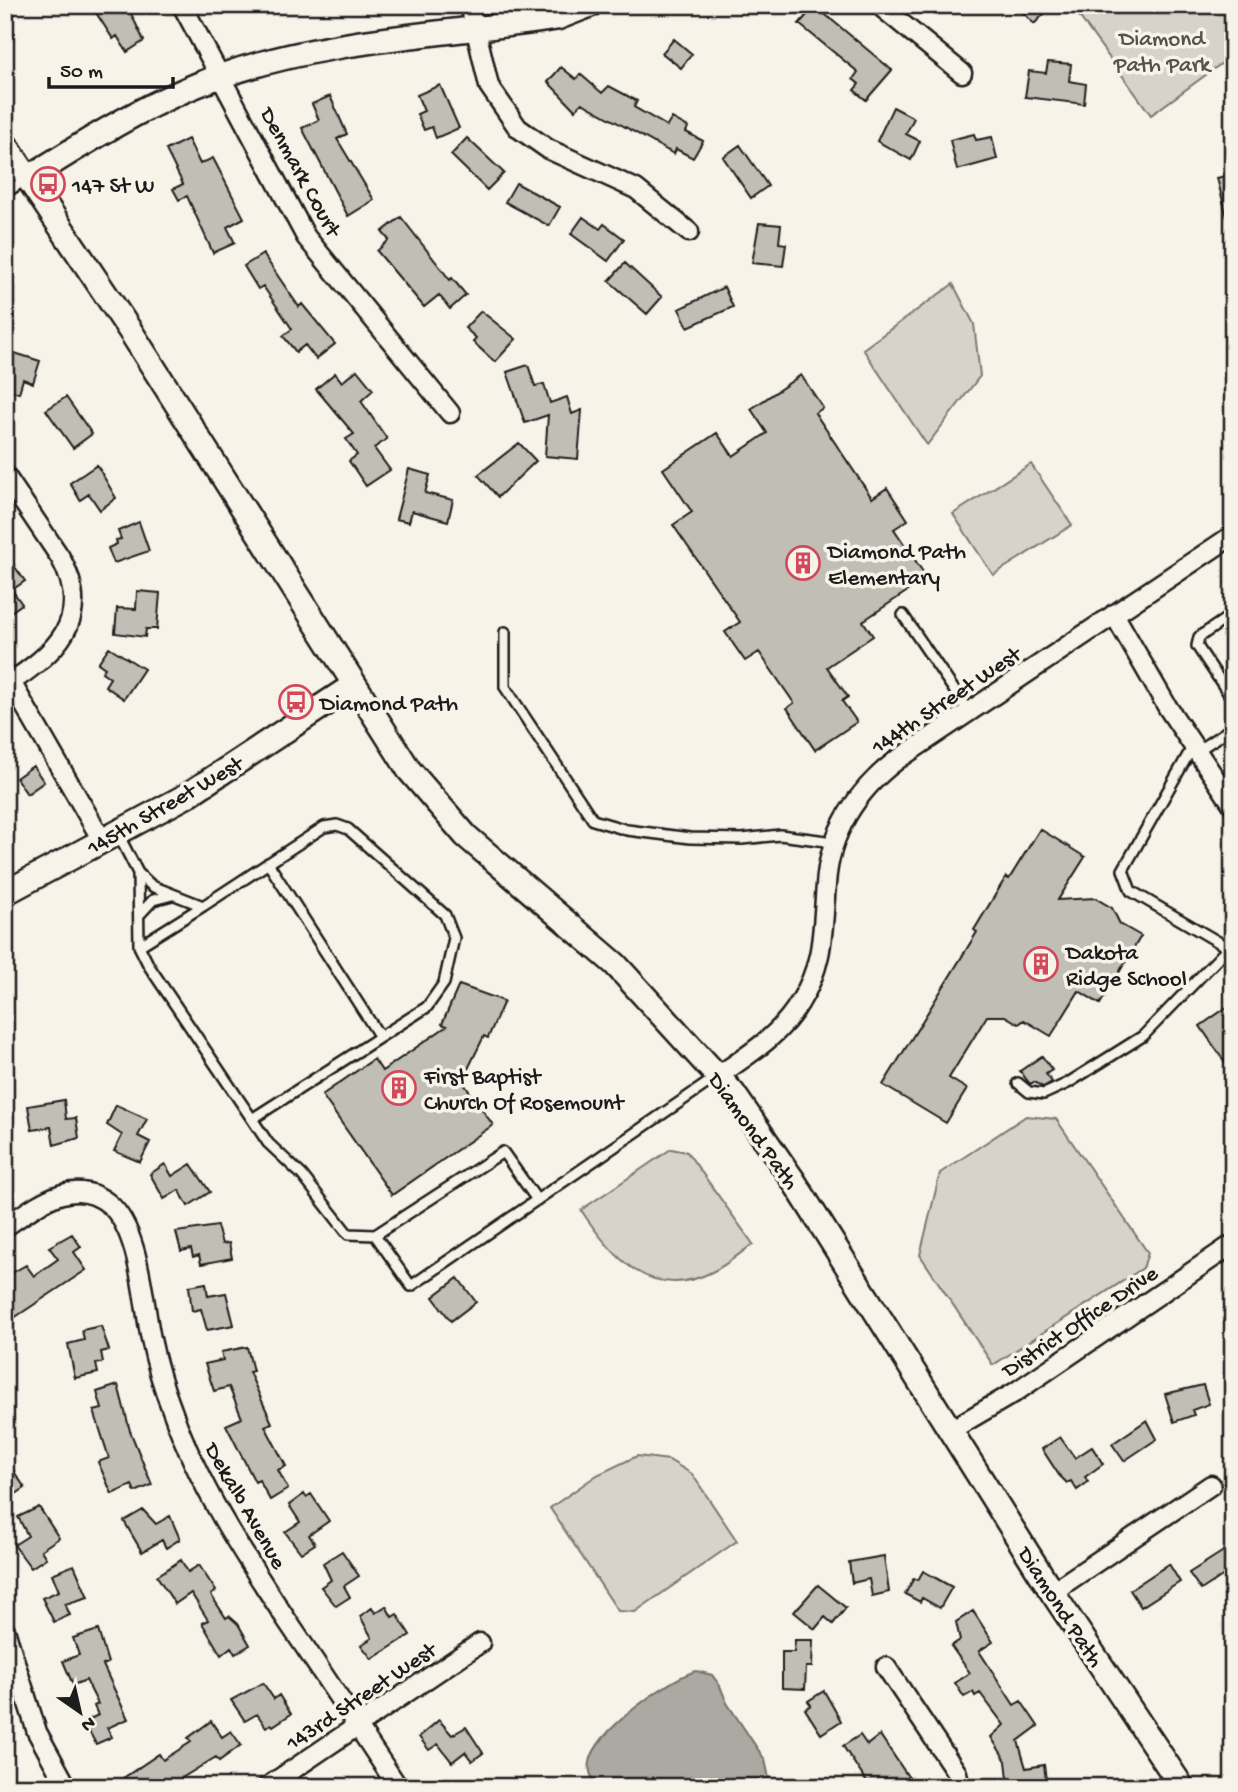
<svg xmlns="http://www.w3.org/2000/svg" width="1238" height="1792" font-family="'Gochi Hand',sans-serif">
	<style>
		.green { fill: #d7d3cb; stroke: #7a7874; stroke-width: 2 }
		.water { fill: #aca9a2; stroke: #72716c; stroke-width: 2 }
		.building { fill: #c0beb5; stroke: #1c1c1c; stroke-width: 2 }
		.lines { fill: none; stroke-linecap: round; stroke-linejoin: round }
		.service-casing { stroke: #1c1c1c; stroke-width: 14 }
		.minor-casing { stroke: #1c1c1c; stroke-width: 23 }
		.tertiary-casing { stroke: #1c1c1c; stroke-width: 28 }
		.service { stroke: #f7f3e8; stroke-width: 9 }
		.minor { stroke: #f7f3e8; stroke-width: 18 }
		.tertiary { stroke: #f7f3e8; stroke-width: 23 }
		.labels { text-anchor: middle; stroke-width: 7; stroke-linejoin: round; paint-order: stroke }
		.park-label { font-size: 23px; fill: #545351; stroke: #f7f3e8 }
		.street-label { font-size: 23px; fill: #1c1c1c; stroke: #f7f3e8 }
		.poi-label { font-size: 23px; fill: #1c1c1c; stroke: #f7f3e8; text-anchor: start }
	</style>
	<rect width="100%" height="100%" fill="#f7f3e8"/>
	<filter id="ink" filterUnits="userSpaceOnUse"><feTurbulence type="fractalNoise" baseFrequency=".0143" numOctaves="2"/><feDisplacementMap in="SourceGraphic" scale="14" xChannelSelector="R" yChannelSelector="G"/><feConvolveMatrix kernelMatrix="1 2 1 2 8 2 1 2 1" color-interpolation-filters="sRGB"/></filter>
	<g filter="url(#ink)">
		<path class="green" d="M1071,5h162v50l-82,60z
			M953,284l21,40 6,52 -53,69 -64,-96z
			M1031,464l41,61 -79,50 -40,-61z
			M1026,1116l30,3 92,134 -5,15 -150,97 -73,-110 20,-82z
			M671,1149l16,3 66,92c-13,9 -26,21 -41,28 -61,31 -100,-15 -131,-62z
			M637,1456l32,4 23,14 45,67 -102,71 -17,-1 -68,-103 47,-33z"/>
		<path class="water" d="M696,1671l16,4 8,11 7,17 38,57 6,27h-174c-5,-9 -9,-15 -7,-25 5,-30 78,-83 106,-91z"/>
		<path class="building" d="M91,5h36l17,36 -17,11 -10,-16 -4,3z
			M1016,5h37l-19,19z
			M815,6l77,64 -26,30 -12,-10 5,-6 -6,-5 5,-7 -59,-48z
			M674,39l18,15 -11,14 -19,-15z
			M1048,62l23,2 -2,17 17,3 -2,20 -59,-7 4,-26 17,2z
			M561,67l15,12 4,-5 22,19 7,-7 28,15 -3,6 33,19 5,-8 16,9 -2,5 17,9 -10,17 -17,-9 -2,5 -92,-51 -7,7 -27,-28z
			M440,85l19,43 -23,10 -4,-11 -8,3 -7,-16 7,-3 -7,-16z
			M330,96l17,38 -10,5 37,61 -26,16 -46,-88 17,-8 -7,-16z
			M893,107l21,11 -8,16 14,7 -9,19 -34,-19z
			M974,134l2,6 16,-3 5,22 -40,11 -7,-30z
			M467,138l37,35 -17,17 -36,-35z
			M188,139l12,25 13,-6 31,60 -17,9 8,16 -22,10 -26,-57 -8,4 -6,-11 10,-5 -17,-34z
			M740,145l28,41 -17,12 -28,-41z
			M1233,174v46l-5,1 -11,-43z
			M516,183l44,24 -11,19 -44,-24z
			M401,217l49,63 2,-2 14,17 -16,14 -11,-14 -15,12 -47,-56 12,-11 -7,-8z
			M583,217l17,12 4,-5 20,15 -16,22 -37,-27z
			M759,223l22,2 -2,18 7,1 -3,22 -31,-3z
			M263,254l36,53 3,-3 33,40 -19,15 -11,-14 -9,7 -13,-16 9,-7 -29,-43 -5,3 -14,-23z
			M625,263l37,34 -15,17 -38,-33z
			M724,287l9,20 -45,20 -9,-18z
			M481,311l35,28 -21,23 -22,-20 3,-4 -11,-10z
			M5,350l35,11 -7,22 -10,-4 -4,14 -14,-4z
			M528,365l7,21 9,-2 6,19 17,-6 5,17 10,-4 -4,49 -33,-3 3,-41 -23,8 -18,-51z
			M357,370l16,20 -12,11 26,38 -13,9 16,22 -24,16 -17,-25 8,-6 -11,-16 8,-5 -38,-45 19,-16 7,9z
			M801,375l22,33 -8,5 57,85 15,-10 21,32 -14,9 33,49 -64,43 10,15 -46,31 21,30 -6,4 15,21 -42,28 -28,-42 7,-5 -35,-51 -14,9 -20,-29 15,-10 -67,-97 19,-13 -29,-43 54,-36 16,23 34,-23 -16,-24z
			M66,397l26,37 -19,14 -27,-38z
			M519,443l17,18 -38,36 -20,-22z
			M97,465l19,33 -16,12 -11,-16 -9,6 -10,-17z
			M409,469l21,6 -5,18 28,7 -5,21 -36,-10 -3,11 -13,-3z
			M139,522l10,29 -35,12 -6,-15 9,-4 -1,-4 5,-1 -3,-8z
			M5,553l20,28 -13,9 10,14 -17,12z
			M137,591l23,2 -3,36h-11l-1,8 -30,-4 2,-25 19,1z
			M109,647l35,22 -20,30 -19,-13 5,-8 -8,-6 3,-4 -7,-5z
			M33,766l11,16 -17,12 -11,-16z
			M1040,829l45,28 -27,43 37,-2 17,10 8,16 21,12 -41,68 -21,-13 -28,45 -27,-16 -5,4 -14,-8h-18l-38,62 18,11 -21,34 -63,-38 94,-153 -3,-2 32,-53 3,2z
			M459,985l45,16 -16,37 -4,-2 -22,45 31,44 -101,70 -70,-100 52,-36 8,12 65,-45 -5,-2z
			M1233,1003v71l-33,-48z
			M1042,1056l10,14 -6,4 6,8 -9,5 -9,-5 -4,2 -10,-13z
			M64,1100l2,19 10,-1 3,20 -25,7 -3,-18 -19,3 -4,-24z
			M116,1105l31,14 -9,17 12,6 -10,20 -26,-11 8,-16 -15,-10z
			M165,1164l7,12 19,-12 19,28 -22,14 -9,-16 -15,9 -14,-25z
			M217,1226l5,18 7,-1 3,15 -31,6 -2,-9 -6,2 -2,-8 -10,2 -5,-19z
			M72,1234l9,13 -7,5 12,18 -81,54v-28l6,-4 -6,-15 21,-12 8,11 24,-17 -9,-12z
			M458,1278l18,24 -25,19 -18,-24z
			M206,1283l2,13 18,-3 8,32 -27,5 -6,-21 -9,2 -3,-25z
			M101,1326l8,24 -8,2 2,10 -7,2 2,9 -23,5 -7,-34 16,-4 -2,-10z
			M247,1347l6,24 -4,1 23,51 -7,3 21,40 -8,4 10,19 -18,11 -11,-20 -4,2 -29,-57 16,-7 -13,-31 -15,4 -9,-27 18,-4 -2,-8z
			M118,1385l12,46 22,54 -17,7 -3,-7 -20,9 -14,-32 11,-4 -15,-47 8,-2 -5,-17z
			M1203,1385l6,19 -17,6 2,5 -20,7 -9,-28z
			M1147,1420l10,19 -33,22 -12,-17z
			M1060,1437l15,21 17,-11 11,17 -18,13 3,5 -11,8 -6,-9 -4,2 -8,-8 -17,-26z
			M5,1458l20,30 -20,13z
			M304,1494l2,3 5,-3 18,27 -20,14 6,9 -14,9 -16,-21 15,-10 -11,-17z
			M39,1507l20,31 -18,12 5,8 -15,10 -17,-23 14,-9 -10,-19z
			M143,1510l13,14 14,-8 10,23 -14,9 -4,-8 -20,12 -18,-31z
			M1225,1550l8,12v7l-32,21 -12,-17z
			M342,1551l17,25 -15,10 6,11 -14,9 -15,-19 10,-7 -8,-17z
			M884,1556l5,36 -17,4 -3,-17 -17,4 -3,-21z
			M181,1560l7,12 11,-7 17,26 -5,4 15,23 3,-2 9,8 12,21 -15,9 -4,-7 -10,8 -19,-32 6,-3 -17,-27 -16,11 -18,-28z
			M1169,1564l11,18 -39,25 -11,-17z
			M74,1565l14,32 -23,7 5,11 -16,7 -12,-24 17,-7 -7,-17z
			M923,1571l29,16 -12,21 -18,-10 -2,4 -15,-8 9,-16 4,2z
			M818,1585l28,23 -13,16 -8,-7 -10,12 -21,-17z
			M386,1606l6,11 5,-3 13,21 -38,24 -11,-14 11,-7 -12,-22 12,-8 3,5z
			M973,1611l20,31 -14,9 35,54 7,-4 17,25 -20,15 8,27 18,-3 3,22h-38l-3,-26 -15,-24 13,-12 -24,-32 -5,3 -2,-4 -9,5 -9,-14 15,-10 -19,-27 9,-6 -4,-18z
			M98,1630l10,33 -5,2 25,54 -21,9 5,9 -16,7 -12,-22 14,-7 -4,-9 4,-2 -12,-24 -13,5 -10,-24 16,-6 -6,-17z
			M795,1640h18l-1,27h-6l-1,22 -23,-1v-36h12z
			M263,1683l11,16 5,-4 12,19 -18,12 -2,-2 -5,3 -9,-13 -12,7 -14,-21z
			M824,1691l17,30 -20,13 -16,-25 6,-4 -3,-4z
			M439,1720l13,15 14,-8 17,26 -11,8 -7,-9 -13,10 -14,-18 -9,6 -10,-13z
			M211,1721l11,16 9,-6 10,14 -22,16 -3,-4 -39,24 4,6h-71l49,-33 4,6 28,-18 -3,-4z
			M860,1735l7,10 13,-10 35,52h-45l-27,-41z"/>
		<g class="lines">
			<g class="service-casing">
				<path id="service" d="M5,193l22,-14
					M1233,614l-34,23 -2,9 36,54
					M903,615l66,97
					M505,632v55l88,133 34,10 63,8 52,1 38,-4 54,7
					M1193,746l-70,124 8,21 96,56
					M1197,751l36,-24
					M118,834l20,39
					M268,863l112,174
					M140,914l13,-14 19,-5
					M139,946l64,-40
					M1018,1083l11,9 15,2 24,-11 75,-47 90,-93
					M252,1119l175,-112 17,-24 10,-45 -9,-23 -97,-86 -11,-4 -13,2 -121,79 -51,-20 -14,-13 1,73 10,20 103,153 16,24 34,32 46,59 27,1 36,51 307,-210
					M375,1235l128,-83 34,48"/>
			</g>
			<g class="minor-casing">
				<path id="minor" d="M182,5l124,232 144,176
					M470,5l19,81 29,42 30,21 88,40 53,43
					M879,5l83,68
					M5,475l55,82c35,63 -5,96 -55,129
					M1114,614l54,94 65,97
					M11,682l91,158
					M718,1076c30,-21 63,-41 82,-74 25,-40 22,-73 26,-117 3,-52 31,-95 71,-125l336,-225
					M5,1227c31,-21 68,-53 104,-23 31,26 34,98 42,135 5,24 12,48 21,71 27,77 70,142 114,209 38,56 75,112 112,168
					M949,1431l65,-38 219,-149
					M1052,1592l159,-107
					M5,1630l32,102 30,55
					M886,1667l71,106 3,14
					M267,1787l213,-144"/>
			</g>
			<g class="tertiary-casing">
				<path id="tertiary" d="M5,144l126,188 278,438 57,66 149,128 118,129 60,87 259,412 130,195
					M28,178c62,-39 124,-78 193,-102 107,-38 225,-41 336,-58l33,-13
					M5,893l181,-97 168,-111"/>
			</g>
			<use href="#service" class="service"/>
			<use href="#minor" class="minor"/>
			<use href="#tertiary" class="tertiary"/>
		</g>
	</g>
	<defs>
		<g id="bus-ring" transform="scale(1.75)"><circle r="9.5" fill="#f7f3e8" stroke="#d1495b" stroke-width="1.5"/><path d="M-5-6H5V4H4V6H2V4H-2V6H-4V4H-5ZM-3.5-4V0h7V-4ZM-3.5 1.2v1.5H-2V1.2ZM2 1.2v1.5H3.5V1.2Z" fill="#d1495b"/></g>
		<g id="building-ring" transform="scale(1.75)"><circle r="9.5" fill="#f7f3e8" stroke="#d1495b" stroke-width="1.5"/><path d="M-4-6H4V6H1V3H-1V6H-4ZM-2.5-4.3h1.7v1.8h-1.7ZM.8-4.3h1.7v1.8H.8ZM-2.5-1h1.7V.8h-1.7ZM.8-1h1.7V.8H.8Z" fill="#d1495b"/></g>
	</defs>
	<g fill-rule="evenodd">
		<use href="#bus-ring" x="48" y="184"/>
		<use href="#building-ring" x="803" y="563"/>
		<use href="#bus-ring" x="296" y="702"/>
		<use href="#building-ring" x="1041" y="964"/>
		<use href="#building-ring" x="399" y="1088"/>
	</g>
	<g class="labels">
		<g class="park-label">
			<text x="1162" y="45">Diamond<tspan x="1162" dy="26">Path Park</tspan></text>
		</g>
		<g class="street-label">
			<text transform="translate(302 171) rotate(61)" y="8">Denmark Court</text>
			<text transform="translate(945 699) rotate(-34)" y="8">144th Street West</text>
			<text transform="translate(164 804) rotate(-30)" y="8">145th Street West</text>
			<text transform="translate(755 1130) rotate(54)" y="8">Diamond Path</text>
			<text transform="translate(1079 1320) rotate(-34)" y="8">District Office Drive</text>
			<text transform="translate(247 1505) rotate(60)" y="8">Dekalb Avenue</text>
			<text transform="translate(1062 1606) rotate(57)" y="8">Diamond Path</text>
			<text transform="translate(360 1695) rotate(-34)" y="8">143rd Street West</text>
		</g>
		<g class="poi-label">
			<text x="72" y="192">147 St W</text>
			<text x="828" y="558">Diamond Path<tspan x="828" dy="26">Elementary</tspan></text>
			<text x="320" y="710">Diamond Path</text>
			<text x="1066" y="959">Dakota<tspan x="1066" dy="26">Ridge School</tspan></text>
			<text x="424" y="1083">First Baptist<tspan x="424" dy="26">Church Of Rosemount</tspan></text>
		</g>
	</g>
	<rect width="1238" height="1792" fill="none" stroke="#f7f3e8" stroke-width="28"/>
	<rect x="14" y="14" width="1210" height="1764" fill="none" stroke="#1c1c1c" stroke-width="2.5" filter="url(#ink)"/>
	<g transform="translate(80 1712) rotate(146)" stroke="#f7f3e8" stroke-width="5" paint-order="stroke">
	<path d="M0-5L12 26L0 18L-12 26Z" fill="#1c1c1c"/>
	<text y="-10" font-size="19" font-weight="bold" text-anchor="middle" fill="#1c1c1c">N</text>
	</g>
	<path d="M49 77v10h124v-10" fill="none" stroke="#1c1c1c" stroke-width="3.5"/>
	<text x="60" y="77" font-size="21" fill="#1c1c1c" stroke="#f7f3e8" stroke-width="5" paint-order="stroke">50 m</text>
</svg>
